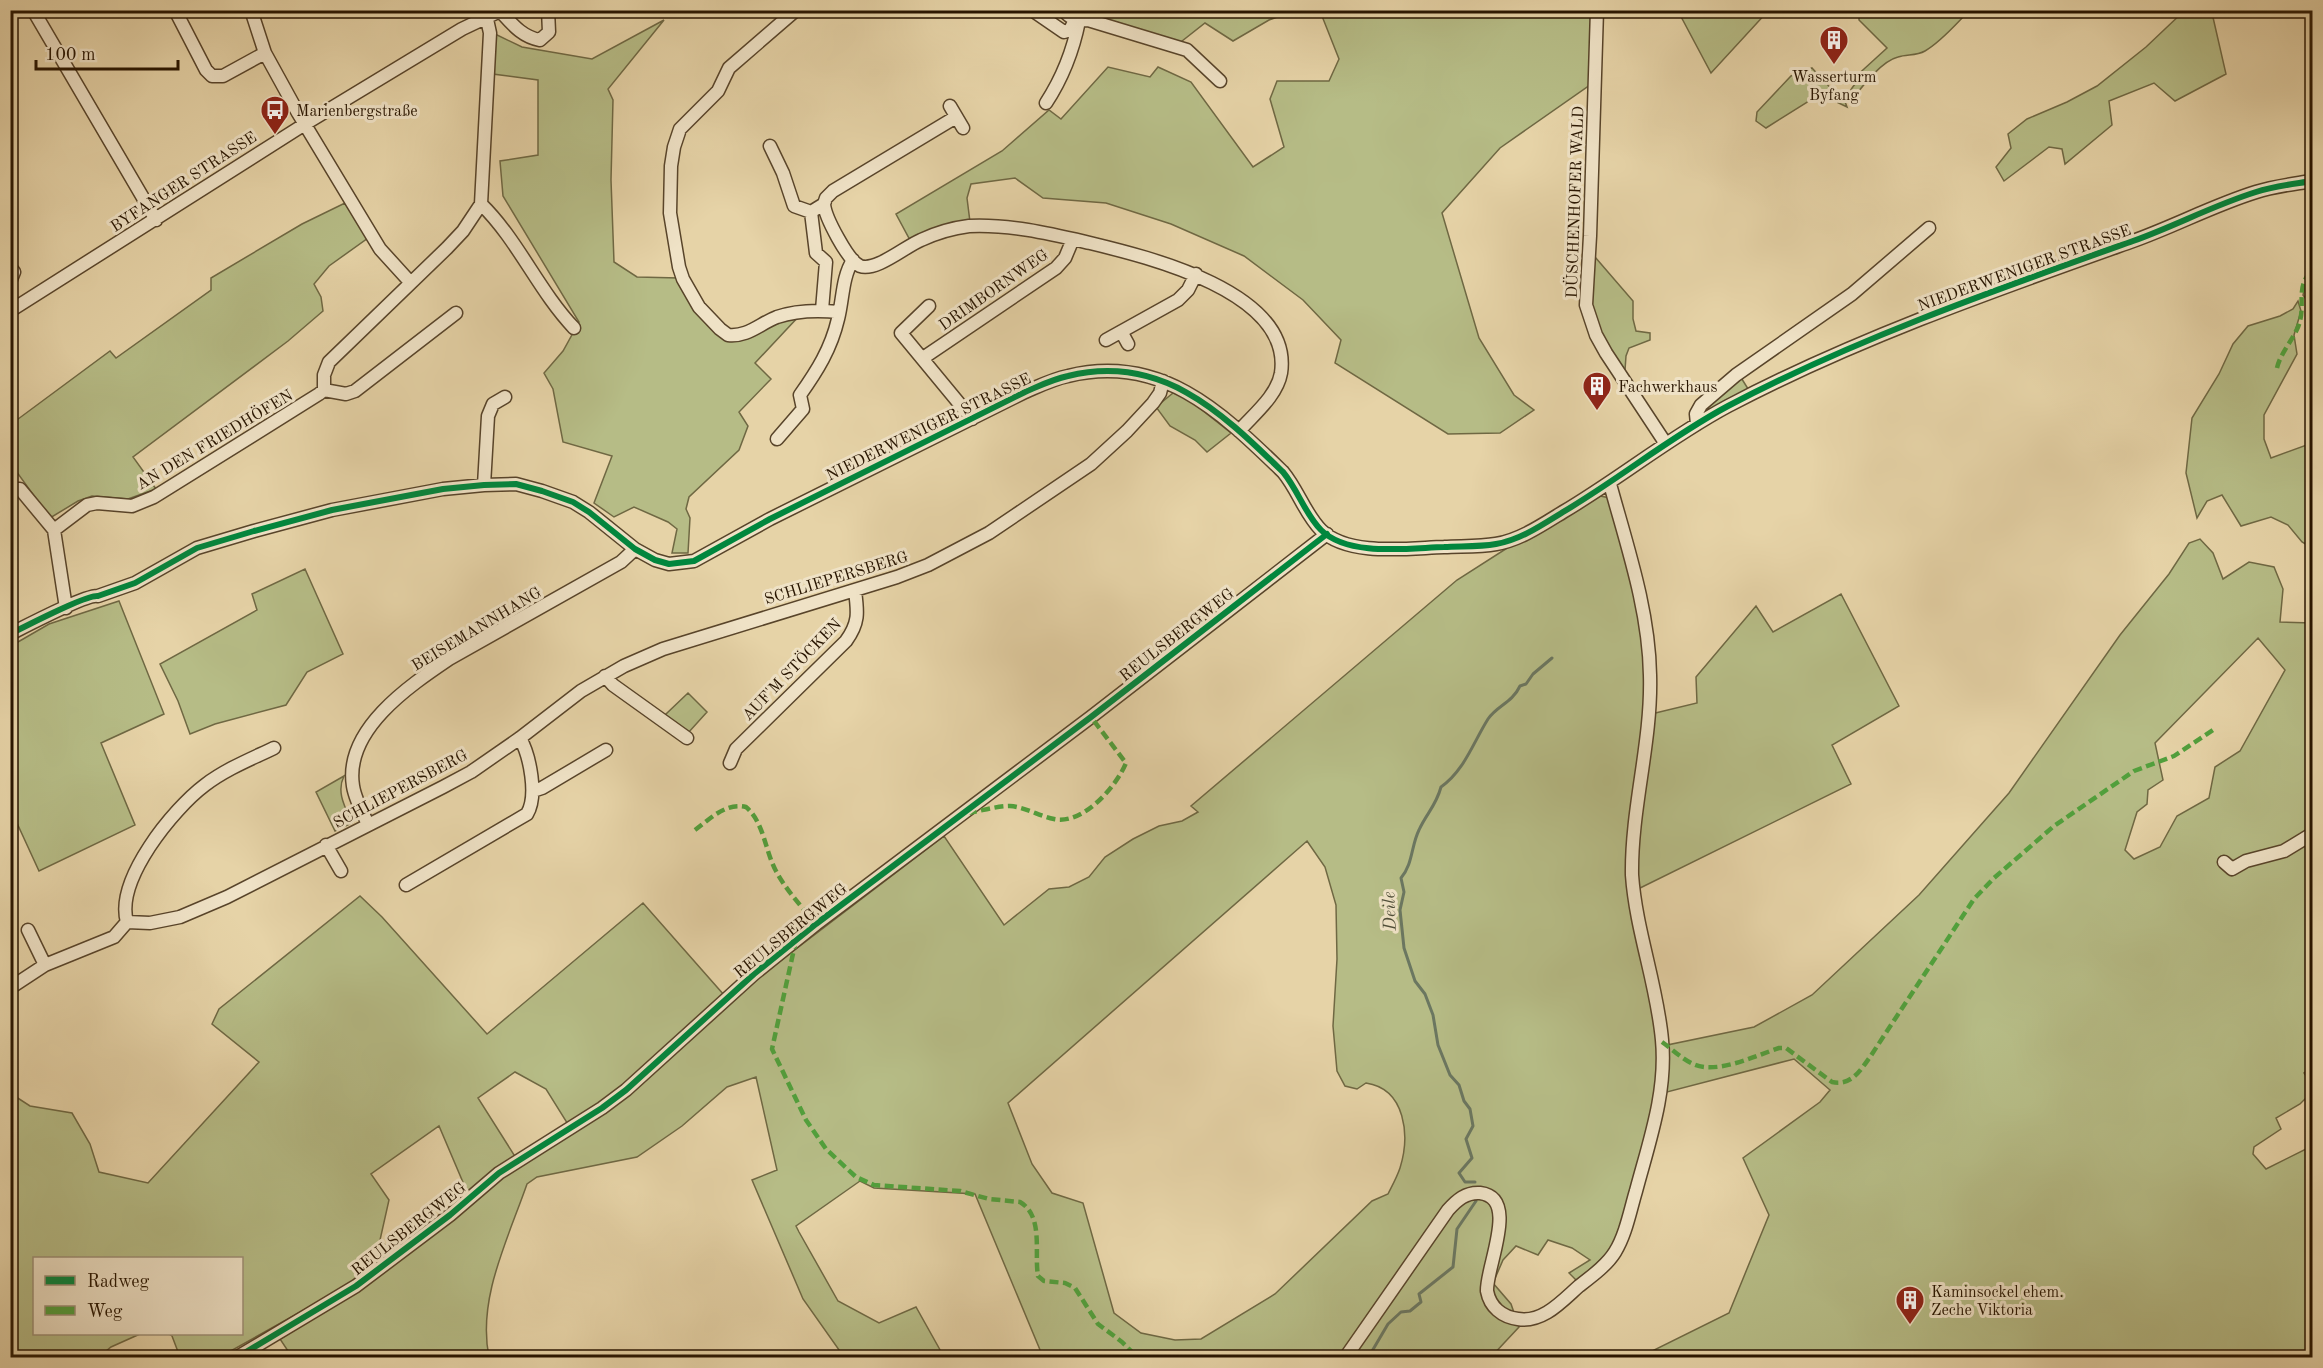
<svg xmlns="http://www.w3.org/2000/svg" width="2323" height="1368" font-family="'Old Standard TT',serif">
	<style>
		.green { fill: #b6bc86; stroke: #6f6843; stroke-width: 1.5; fill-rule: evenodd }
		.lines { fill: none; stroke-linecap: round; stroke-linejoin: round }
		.stream { stroke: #6b7761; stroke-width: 3 }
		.minor-casing { stroke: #58442a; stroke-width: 15 }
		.minor { stroke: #efe2c6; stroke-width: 12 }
		.quiet { stroke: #51a03c; stroke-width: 4.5; stroke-dasharray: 9 4.5; stroke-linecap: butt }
		.cycleway-casing { stroke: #efe2c6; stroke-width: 10 }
		.cycleway { stroke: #00873e; stroke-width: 6 }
		.labels { text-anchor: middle; stroke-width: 6; stroke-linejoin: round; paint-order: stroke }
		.poi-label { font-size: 16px; fill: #281500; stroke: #efe2c6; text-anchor: start }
		.street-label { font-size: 16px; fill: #281500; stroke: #efe2c6 }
		.water-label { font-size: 18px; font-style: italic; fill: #4f4e39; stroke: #efe2c6 }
	</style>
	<rect width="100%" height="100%" fill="#e6d3a7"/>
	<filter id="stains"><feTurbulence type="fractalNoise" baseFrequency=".00333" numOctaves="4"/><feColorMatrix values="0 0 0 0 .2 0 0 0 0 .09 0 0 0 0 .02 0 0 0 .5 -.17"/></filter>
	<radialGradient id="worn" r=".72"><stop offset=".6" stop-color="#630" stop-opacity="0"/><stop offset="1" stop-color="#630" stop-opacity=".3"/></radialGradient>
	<path class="green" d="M1064,11h230l-25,9 -36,21 -28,-18 -28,22z
		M1320,11h279l-2,69 -97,68 -58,65 37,125 35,57 20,15 -34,23 -52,1 -113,-71 6,-23 -38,-40 -59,-44 -73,-32 -65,-21 -63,-5 -28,-20 -44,6 -4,14 3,24 -60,18 -14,-26 106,-63 47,-41 12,9 47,-52 42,10 8,-10 33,15 62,85 31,-20 -14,-48 7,-18h52l10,-22z
		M1678,11h90l-57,62z
		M1864,11v-1l105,1c-13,13 -28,31 -44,40 -9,5 -18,3 -27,6 -17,4 -37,31 -47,44 -4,-8 0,-12 5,-18l-3,-4 34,-31 -28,-28v-6z
		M2184,11h26l2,2 14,61 -51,27 -21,-18 -45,18 3,24 -47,39 -3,-15 -13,-2 -45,34 -8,-14 15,-19 -3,-14 19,-15 40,-17 30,-16 49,-39z
		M664,20l-56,69 5,11 -2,80 3,82 23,15 42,1 48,59 73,-22 -45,48 16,16 -32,33 9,14 -9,24 -50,47 -3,12 4,9 -2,35h-16l5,-24 -9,-7 -34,-15 -20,10 -20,-14 18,-47 -49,-14 -10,-53 -9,-16 19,-22 16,-29 -76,-126 -3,-35 38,-6v-75l-45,-6 2,-40 27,13 70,12z
		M1812,68l25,27 7,4 3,8 -27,-13 -54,34 -10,-7 1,-9 34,-36z
		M345,203l23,35 -39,28 -15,18 7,13 2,14 -35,30 -155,116 23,32 -28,10 -36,-3 -14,5 -28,17 -39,-54 -1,-39 100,-74 6,7 95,-68v-12l91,-54z
		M1595,257l38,44v18l3,12 14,2v7l-21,8 -3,8 -1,14 -5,4 -28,-51 -2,-65z
		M2312,274v33l-9,-12 2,-8z
		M2298,301l3,10 -7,24 3,19 -33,61v24l7,19 41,-15 -1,37 -3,15 4,8v45l-10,-6 -14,-17 -17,-8 -30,9 -19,-31 -15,6 -10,17 -11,-45 6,-55 27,-44 14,-30 15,-18 32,-10 13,-7z
		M1740,376l10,16 -46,23 -3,-3z
		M1173,393l10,2 48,38 -24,19 -12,-12 -25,-14 -14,-19z
		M1600,496l10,2 34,120 3,97 50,-12 -1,-26 60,-71 17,26 68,-38 58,112 -67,39 19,39 -217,107 28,155 92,-19 58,-32 107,-100 90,-102 111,-158 49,-61 20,-31 11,-4 13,14 10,26 26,-17 25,5 9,22 -3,33 32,1v444l-8,6 8,12v7l-12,12 -24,14 5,11 -27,18 -1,7 13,15 46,-23v211h-669l1,-2 85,-42 40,-98 -26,-57 77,-56 10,-12 -36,-31 -139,36 -24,97 -19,57 -35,32 -8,-8 21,-13 -18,-12 -24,-8 -10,15 -22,-9 -13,14 -10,23 18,21 8,23 -28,30h-448l-68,-163 -101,-6 -14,-7 -64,45 3,6 39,69 41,22 37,-16 28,50h-100l-41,-58 -51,-119 25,-10 -21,-93 -29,10 -45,39 -45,31 -100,20 -10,7c-19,55 -50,115 -38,173h-197l-12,-18 87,-54 128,-106 110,-69 137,-120 202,-154 60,89 45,-36 20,-2 20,-10 16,-20 28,-18 26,-13 23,-5 16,-9 -7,-6 266,-226 58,-37zM2258,638l27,32 -45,81 -25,16 -6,31 -32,18 -17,31 -26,12 -9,-9 12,-38 10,-8 1,-14 15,-10 -8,-37zM1307,841l18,26 11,38 1,54 -4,67 4,45 8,15 12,3 9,-6c40,6 44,53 34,85 -3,9 -8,18 -12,26l-16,7 -97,93 -74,45 -26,1 -34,-7 -27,-20 -31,-110 -31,-10 -20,-29 -24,-61z
		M305,569l38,85 -36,18 -21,33 -71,19 -25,10 -12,-33 -18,-37 97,-54 -5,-16z
		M119,601l45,113 -63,29 34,82 -96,46 -28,-61v-164l38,-22z
		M688,693l19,19 -19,21 -23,-18z
		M344,776c-8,16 1,31 8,47l-17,8 -19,-39z
		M360,896l22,21 105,117 156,-131 81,92 -97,89 -58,42 -23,-37 -31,-17 -37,26 38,60 -48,36 -29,-68 -68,48 18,26 -9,40 15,14 -41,28 -134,75h-40l-8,-21 -3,-2h73v-76h-208v76h106l-29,13 -12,10h-88l-1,-264 20,13 42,7 18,31 9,28 49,11 111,-121 -47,-38 7,-15z"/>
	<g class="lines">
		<path class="stream" d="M1475,1182h-10l-6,-9 13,-15 -6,-19 7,-13 -3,-17 -6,-8 -5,-16 -9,-10 -12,-30 -5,-30 -8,-21 -10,-13 -11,-33 -4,-38 4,-18 -3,-14c12,-14 10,-32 18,-48 7,-16 17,-24 22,-43 23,-16 32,-44 47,-68 10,-14 24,-16 32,-33l6,-2 7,-10 19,-16
			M1368,1358l20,-34 13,-12 9,-1 11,-9 -2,-8 34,-27 4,-38 19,-28"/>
		<g class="minor-casing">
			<path id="minor" d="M33,10l123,210
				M175,10l31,60 6,6h11l42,-23
				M251,10l14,43 33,60 82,136 30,33
				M796,10l-67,58 -11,23 -38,38 -6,18 -3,19 -1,47 9,54 4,12 16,28 21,22 8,6c20,2 31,-11 49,-18 20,-7 42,-7 62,-5
				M1032,10l32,22 6,-2 5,-10
				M1063,10c8,9 13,11 25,10l99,30 33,31
				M1597,10l-7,226 -4,69 10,30 10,18 60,91
				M500,11c12,13 22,26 40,29l9,-8 -1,-22
				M1046,103c17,-26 27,-52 33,-82
				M950,106l13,22
				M770,146l13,27 11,33 17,6 13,-8c1,13 24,57 36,62 16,6 46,-20 61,-26 15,-7 32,-12 48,-14 41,-2 82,8 121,17 58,14 203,49 191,130 -4,23 -27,41 -42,58
				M481,204c37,36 57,86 93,124
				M824,204l2,-6 7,-7 123,-74
				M811,212l5,41 10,9 -4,48
				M10,267l4,5 -4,10
				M929,306l-28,27 71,86
				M10,311l295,-187 157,-95 40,-19
				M1122,333l6,11
				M1106,340l72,-40 10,-10 8,-16
				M923,358l133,-90 9,-10 8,-19
				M324,390l22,4 9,-3 101,-78
				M1697,424l-1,-10 5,-9 35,-30 116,-81 77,-66
				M777,439l26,-30 -3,-14c17,-24 31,-46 38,-76 5,-19 4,-42 15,-59
				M484,485l4,-69 5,-12 12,-7
				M10,489h10l34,41 12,78
				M54,530l33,-25 10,-2 35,3 22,-9 165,-103 5,-4v-15l5,-13 118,-114 16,-17 18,-27 9,-171 -5,-23
				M10,634c14,-7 77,-40 88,-38l37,-13 62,-35 57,-17 78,-21 111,-21 41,-4 32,-1 26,7 31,11 16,10 46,37 20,11 14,4 25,-3 76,-42 255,-127c14,-6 28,-13 43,-16 94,-23 154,37 215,96 15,18 22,42 38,58 27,27 88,18 123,17 17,-1 35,0 52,-3 24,-4 46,-19 67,-32 56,-33 107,-75 165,-106 127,-67 270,-117 405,-165 42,-15 81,-36 123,-49 18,-6 38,-8 56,-11
				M605,676l8,9 74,53
				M730,763l6,-14 110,-108c13,-18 12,-28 9,-50
				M533,791l9,-3 64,-38
				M368,824c-6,-12 -13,-25 -15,-38 -9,-56 56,-100 96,-127l172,-97 14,-13
				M326,845l15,26
				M2224,862l8,7 14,-8 38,-10 28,-17
				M406,885l121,-71c11,-18 3,-58 -7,-76
				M127,922l23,1 30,-6 47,-20 216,-110 28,-15 49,-34 61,-47 43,-25 39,-17 234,-72 31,-12 61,-32 102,-69 36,-33 26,-28 7,-10 3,-12
				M127,922c-12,-42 46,-113 78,-137 21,-16 46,-26 69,-37
				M28,930l17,35
				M10,988l35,-23 69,-28 13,-15
				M236,1358l120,-72 94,-71 49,-42 103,-65 24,-18 128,-116 62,-50 275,-207 236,-183
				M1345,1358l103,-148c9,-10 18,-18 32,-17 40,5 6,73 7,98 3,16 15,26 31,28 25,4 44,-18 61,-33 13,-10 28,-21 36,-34 11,-18 15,-41 21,-61 13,-49 31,-99 26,-151 -5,-56 -26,-109 -30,-165 -1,-67 20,-133 18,-200 -1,-65 -23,-129 -40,-191"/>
		</g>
		<use href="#minor" class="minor"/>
		<path class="quiet" d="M2277,368c3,-14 15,-27 21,-41 9,-22 -4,-38 14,-57
			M968,813c13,-2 28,-7 42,-7 15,1 29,10 44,13 29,6 62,-32 72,-56l-35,-46
			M695,830c15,-11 31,-28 51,-23 18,15 19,44 30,64 10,19 26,36 40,53
			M796,940l-24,109 34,71 20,29 30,28 18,8 86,6 29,8 31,3c24,14 14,51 18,74l6,5 21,2 10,5 23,36 24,18 16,16
			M1662,1042c10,7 20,17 31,22 23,11 62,-8 86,-16h7l46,34c19,4 28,-11 38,-25l104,-158 20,-21 60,-52 80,-55 40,-15 42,-28"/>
		<g class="cycleway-casing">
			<path id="cycleway" d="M10,634c14,-7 77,-40 88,-38l37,-13 62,-35 57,-17 78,-21 111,-21 41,-4 32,-1 26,7 31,11 16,10 46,37 20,11 14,4 25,-3 76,-42 255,-127c14,-6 28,-13 43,-16 94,-23 154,37 215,96 15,18 22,42 38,58 27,27 88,18 123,17 17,-1 35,0 52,-3 24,-4 46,-19 67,-32 56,-33 107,-75 165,-106 127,-67 270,-117 405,-165 42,-15 81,-36 123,-49 18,-6 38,-8 56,-11
				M236,1358l120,-72 94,-71 49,-42 103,-65 24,-18 128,-116 62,-50 275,-207 236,-183"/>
		</g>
		<use href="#cycleway" class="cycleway"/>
	</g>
	<defs>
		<g id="building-pin" transform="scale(1.5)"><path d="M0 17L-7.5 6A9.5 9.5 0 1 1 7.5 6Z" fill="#8f2418" stroke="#efe2c6"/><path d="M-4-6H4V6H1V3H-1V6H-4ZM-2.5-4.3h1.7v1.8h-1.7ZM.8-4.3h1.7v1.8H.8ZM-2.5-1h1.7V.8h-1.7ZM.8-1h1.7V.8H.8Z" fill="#fff"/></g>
		<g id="bus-pin" transform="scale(1.5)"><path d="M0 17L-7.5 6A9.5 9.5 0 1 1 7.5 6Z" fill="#8f2418" stroke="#efe2c6"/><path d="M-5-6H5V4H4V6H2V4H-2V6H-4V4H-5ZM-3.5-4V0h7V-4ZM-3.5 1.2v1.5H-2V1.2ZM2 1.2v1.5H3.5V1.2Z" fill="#fff"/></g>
	</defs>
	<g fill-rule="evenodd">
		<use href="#building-pin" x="1834" y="40"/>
		<use href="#bus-pin" x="275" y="110"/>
		<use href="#building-pin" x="1597" y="386"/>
		<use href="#building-pin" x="1910" y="1300"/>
	</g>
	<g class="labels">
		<g class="poi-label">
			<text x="1834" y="82" text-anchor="middle">Wasserturm<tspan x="1834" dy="18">Byfang</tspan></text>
			<text x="296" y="116">Marienbergstraße</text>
			<text x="1618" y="392">Fachwerkhaus</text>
			<text x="1931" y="1297">Kaminsockel ehem.<tspan x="1931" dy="18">Zeche Viktoria</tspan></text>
		</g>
		<g class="street-label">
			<text transform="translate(183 181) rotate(-33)" y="6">BYFANGER STRASSE</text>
			<text transform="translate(1574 202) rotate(-88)" y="6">DÜSCHENHOFER WALD</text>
			<text transform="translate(2024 267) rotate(-20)" y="6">NIEDERWENIGER STRASSE</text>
			<text transform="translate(993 289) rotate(-35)" y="6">DRIMBORNWEG</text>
			<text transform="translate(928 426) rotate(-26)" y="6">NIEDERWENIGER STRASSE</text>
			<text transform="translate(214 439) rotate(-31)" y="6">AN DEN FRIEDHÖFEN</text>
			<text transform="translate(836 577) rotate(-17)" y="6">SCHLIEPERSBERG</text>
			<text transform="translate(476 628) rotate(-31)" y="6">BEISEMANNHANG</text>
			<text transform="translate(1176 634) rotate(-38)" y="6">REULSBERGWEG</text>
			<text transform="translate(791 669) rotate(-46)" y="6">AUF'M STÖCKEN</text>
			<text transform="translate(400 788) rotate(-28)" y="6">SCHLIEPERSBERG</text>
			<text transform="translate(790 930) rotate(-39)" y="6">REULSBERGWEG</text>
			<text transform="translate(408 1228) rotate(-38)" y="6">REULSBERGWEG</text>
		</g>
		<g class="water-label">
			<text transform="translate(1389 911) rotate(-92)" y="6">Deile</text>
		</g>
	</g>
	<rect width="2323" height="1368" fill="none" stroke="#e6d3a7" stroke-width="36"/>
	<rect x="12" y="12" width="2299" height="1344" fill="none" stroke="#281500" stroke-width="3"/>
	<rect x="18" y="18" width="2287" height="1332" fill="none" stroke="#281500" stroke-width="1.5"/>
	<rect x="33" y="1257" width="210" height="78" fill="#efe2c6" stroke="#9f9077" stroke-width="1.5"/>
	<rect x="45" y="1276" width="30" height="9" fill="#00873e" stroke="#9f9077" stroke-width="1.5"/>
	<text x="87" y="1287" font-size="18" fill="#281500">Radweg</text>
	<rect x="45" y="1306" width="30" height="9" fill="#51a03c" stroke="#9f9077" stroke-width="1.5"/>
	<text x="87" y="1317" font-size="18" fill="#281500">Weg</text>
	<path d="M36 60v9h142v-9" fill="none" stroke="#281500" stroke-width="3"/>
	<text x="45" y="60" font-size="18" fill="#281500" stroke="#efe2c6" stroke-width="4.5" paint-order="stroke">100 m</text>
	<rect width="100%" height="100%" filter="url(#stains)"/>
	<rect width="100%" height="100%" fill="url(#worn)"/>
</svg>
